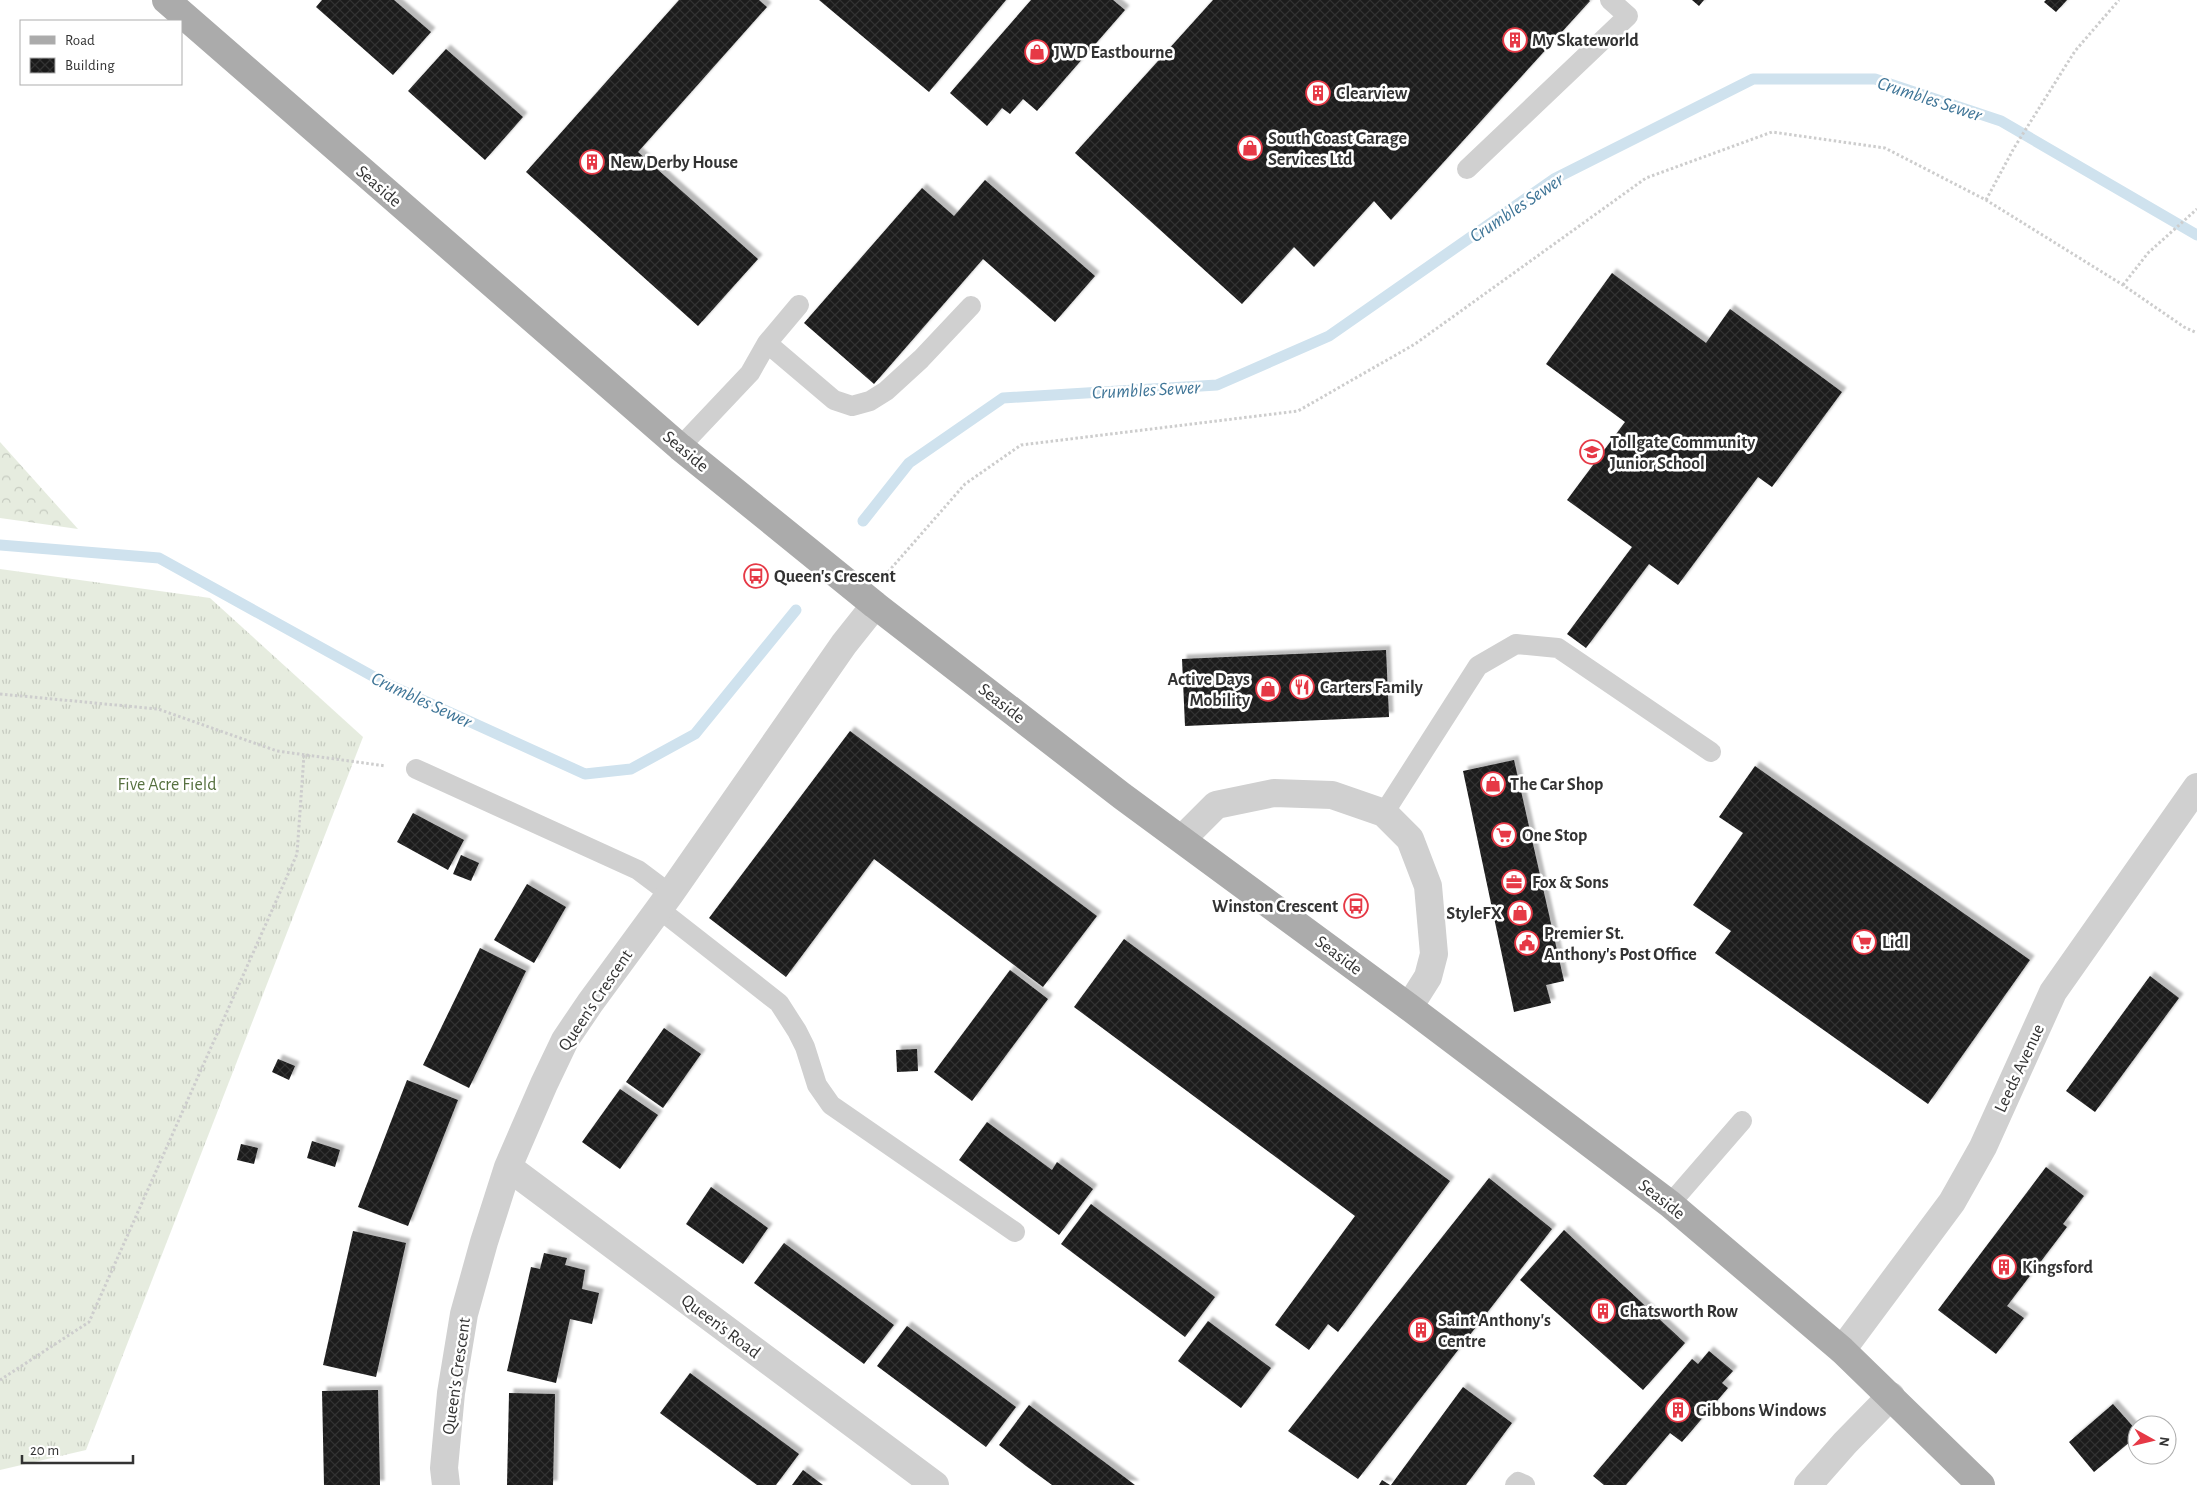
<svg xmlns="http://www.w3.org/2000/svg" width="2197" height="1485" font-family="'Alegreya Sans',sans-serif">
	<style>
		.grass { fill: url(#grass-tufts) }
		.forest { fill: url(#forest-crowns) }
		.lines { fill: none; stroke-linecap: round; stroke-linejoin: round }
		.stream { stroke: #cfe2ee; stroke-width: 11 }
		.building { fill: url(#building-cross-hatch); filter: url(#shadow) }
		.path { stroke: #cdcdcd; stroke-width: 3; stroke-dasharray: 2.5 2.5; stroke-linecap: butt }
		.lane { stroke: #d0d0d0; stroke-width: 20 }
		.street { stroke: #d0d0d0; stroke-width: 28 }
		.primary { stroke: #ababab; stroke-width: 28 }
		.labels { text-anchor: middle; stroke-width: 5; stroke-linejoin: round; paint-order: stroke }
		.poi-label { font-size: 18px; font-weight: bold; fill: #333; stroke: #fff; text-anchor: start }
		.street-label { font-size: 18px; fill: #333; stroke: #fff }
		.park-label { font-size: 18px; fill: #56703f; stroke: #fff }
		.water-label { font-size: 19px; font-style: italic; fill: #3f7597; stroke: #fff }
	</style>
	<defs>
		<pattern id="grass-tufts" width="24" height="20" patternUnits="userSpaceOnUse" patternTransform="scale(1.25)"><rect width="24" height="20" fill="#e6ecdf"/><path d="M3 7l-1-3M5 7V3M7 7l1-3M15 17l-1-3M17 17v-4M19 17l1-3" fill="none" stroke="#c6cbc0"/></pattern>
		<pattern id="forest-crowns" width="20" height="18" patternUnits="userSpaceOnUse" patternTransform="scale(1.25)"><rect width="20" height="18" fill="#e6ecdf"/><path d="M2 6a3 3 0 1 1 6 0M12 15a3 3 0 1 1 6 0" fill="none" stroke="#c6cbc0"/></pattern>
		<pattern id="building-cross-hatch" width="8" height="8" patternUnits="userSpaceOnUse" patternTransform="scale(1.25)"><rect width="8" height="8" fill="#1a1a1a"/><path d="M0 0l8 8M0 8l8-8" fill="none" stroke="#333"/></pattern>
		<filter id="shadow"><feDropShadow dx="4.5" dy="-4.5" stdDeviation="1" flood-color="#0004"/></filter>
	</defs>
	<rect width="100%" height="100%" fill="#fff"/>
	<path class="grass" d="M0,569l210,29 153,139 -277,713 -86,20z"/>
	<path class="forest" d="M0,442l78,87 -78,-11z"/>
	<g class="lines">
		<path class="stream" d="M863,521l46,-58 94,-65 214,-13 112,-49 225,-157 199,-100h122l126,42 196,114
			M0,545l159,13 226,125 200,91 46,-5 64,-35 101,-124"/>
	</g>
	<path class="building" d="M322,0h72l37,32 -38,43 -77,-68z
		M679,0h80l8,7 -129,145 120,107 -60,67 -172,-154z
		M819,0h187l-77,92z
		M1031,0h82l12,10 -88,101 -14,-12 -13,15 -8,-6 -15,18 -37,-33z
		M1213,0h376l1,1 -199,219 -17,-19 -60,66 -20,-20 -52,57 -167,-151z
		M1692,0h12l-5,6z
		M2046,0h21l-11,12 -12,-10z
		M446,49l77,68 -38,43 -77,-69z
		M985,180l110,96 -40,46 -72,-63 -109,125 -70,-61 118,-135 32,28z
		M1612,273l94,70 24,-34 112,83 -70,95 -14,-10 -80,108 -29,-21 -63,84 -19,-14 65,-87 -65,-47 58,-78 -79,-58z
		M1386,650l3,67 -204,9 -3,-67z
		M850,731l247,185 -54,71 -169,-128 -88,118 -77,-59z
		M1514,760l50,221 -18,4 5,18 -37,9 -51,-241z
		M1755,766l275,194 -102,144 -213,-151 16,-22 -38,-26 50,-72 -24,-16z
		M413,813l51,27 -16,30 -51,-28z
		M461,855l18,8 -8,18 -18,-7z
		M527,884l39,23 -32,56 -40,-23z
		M1124,939l326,242 -112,151 -10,-8 -19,26 -34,-25 80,-109 -281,-209z
		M480,948l46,23 -57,117 -46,-23z
		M1010,970l38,29 -76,102 -38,-29z
		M2150,976l29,22 -84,114 -29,-21z
		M664,1028l37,26 -38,54 -37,-26z
		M917,1049l1,22 -21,1 -1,-22z
		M278,1059l17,7 -6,14 -17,-8z
		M407,1080l51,20 -50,126 -50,-19z
		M620,1089l38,26 -38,54 -38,-27z
		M987,1122l65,48 5,-8 36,27 -34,46 -100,-75z
		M312,1141l28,9 -5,17 -28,-9z
		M241,1144l17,4 -4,16 -17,-4z
		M2046,1167l38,29 -21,28 4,3 -60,79 17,12 -28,36 -58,-44z
		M1489,1178l63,51 -194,250 -70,-48z
		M711,1187l57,41 -25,36 -57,-40z
		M1091,1204l124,93 -30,40 -124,-93z
		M1564,1230l121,113 -42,47 -123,-110z
		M353,1231l53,12 -30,134 -53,-12z
		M784,1243l110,82 -30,39 -110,-81z
		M544,1253l23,5 -2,7 20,5 -3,19 17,4 -7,31 -22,-5 -14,64 -49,-12 24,-104 9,2z
		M1208,1321l63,47 -30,40 -63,-47z
		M907,1326l109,81 -30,40 -109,-81z
		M1709,1351l24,20 -11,12 6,5 -46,54 -12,-9 -44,52h-22l-11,-9 99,-117 6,5z
		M690,1373l109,81 -23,31h-19l-97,-72z
		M1463,1387l49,36 -46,62h-75z
		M378,1390l2,95h-56l-2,-94z
		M509,1393l46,1 -2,91h-46z
		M2113,1404l24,27v5l-43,36 -25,-30z
		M1029,1405l54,41 52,39h-83l-26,-19 -27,-21z
		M803,1470l20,15h-31z
		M1382,1480l8,5h-11z"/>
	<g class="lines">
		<path class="path" d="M1986,200l28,-52 61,-97 44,-51
			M2123,285l25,-32 49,-44
			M888,572l77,-88 56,-39 277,-34 117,-67 231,-166 126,-46 113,16 101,52 137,85 61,42 13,6
			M0,694l158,15 119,42 109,15
			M0,1380l89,-58 208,-468 7,-99"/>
		<path class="lane" d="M1467,169l161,-153 -18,-16
			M767,343l32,-38
			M680,447l70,-74 17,-30 67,57 18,6 18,-5 16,-10 35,-32 50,-53
			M416,769l222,101 32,24
			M1384,813l94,-147 38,-22 42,4 153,104
			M659,909l120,94 18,28 8,16 12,38 14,20 184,127
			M1670,1204l72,-83
			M1515,1485l3,-3 7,3"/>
		<path class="street" d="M1182,839l34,-34 58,-12 58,2 52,18 26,26 18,47 6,68 -6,23 -19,30
			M508,1167l427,318
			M1842,1350l110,-148 31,-55 70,-155 144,-205
			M446,1485l-2,-17 7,-75 13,-79 20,-72 24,-75 36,-83 21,-44 25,-37 80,-109 174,-250 31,-39
			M1808,1485l37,-42 46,-47"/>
		<path class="primary" d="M166,0l514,447 195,158 247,191 287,211 261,197 172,146 139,135"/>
	</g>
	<defs>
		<g id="building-ring" transform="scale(1.25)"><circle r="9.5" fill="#fff" stroke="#e63946" stroke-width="1.5"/><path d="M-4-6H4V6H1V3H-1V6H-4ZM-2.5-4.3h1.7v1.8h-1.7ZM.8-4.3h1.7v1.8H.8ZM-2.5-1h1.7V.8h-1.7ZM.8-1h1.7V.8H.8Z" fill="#e63946"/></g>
		<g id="shop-ring" transform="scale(1.25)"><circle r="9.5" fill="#fff" stroke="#e63946" stroke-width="1.5"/><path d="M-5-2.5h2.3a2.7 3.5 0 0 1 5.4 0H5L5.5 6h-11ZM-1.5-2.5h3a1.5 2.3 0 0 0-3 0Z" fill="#e63946"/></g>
		<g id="school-ring" transform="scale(1.25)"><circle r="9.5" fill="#fff" stroke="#e63946" stroke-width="1.5"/><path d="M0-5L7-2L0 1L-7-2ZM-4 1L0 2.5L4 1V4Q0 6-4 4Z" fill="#e63946"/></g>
		<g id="bus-ring" transform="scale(1.25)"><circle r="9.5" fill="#fff" stroke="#e63946" stroke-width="1.5"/><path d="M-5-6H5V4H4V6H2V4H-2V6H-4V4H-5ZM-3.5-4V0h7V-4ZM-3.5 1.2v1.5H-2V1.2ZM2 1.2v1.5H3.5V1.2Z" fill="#e63946"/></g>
		<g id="restaurant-ring" transform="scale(1.25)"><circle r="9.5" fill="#fff" stroke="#e63946" stroke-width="1.5"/><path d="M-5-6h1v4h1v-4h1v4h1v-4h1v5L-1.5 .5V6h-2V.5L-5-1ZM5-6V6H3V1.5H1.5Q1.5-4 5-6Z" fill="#e63946"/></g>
		<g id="supermarket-ring" transform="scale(1.25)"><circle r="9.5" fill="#fff" stroke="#e63946" stroke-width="1.5"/><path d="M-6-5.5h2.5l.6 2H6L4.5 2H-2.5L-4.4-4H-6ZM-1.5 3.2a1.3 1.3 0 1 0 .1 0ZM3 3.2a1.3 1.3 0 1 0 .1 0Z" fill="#e63946"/></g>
		<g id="office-ring" transform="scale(1.25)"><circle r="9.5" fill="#fff" stroke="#e63946" stroke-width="1.5"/><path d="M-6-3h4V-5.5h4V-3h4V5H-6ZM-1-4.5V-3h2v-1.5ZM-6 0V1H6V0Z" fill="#e63946"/></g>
		<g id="civic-ring" transform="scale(1.25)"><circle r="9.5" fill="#fff" stroke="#e63946" stroke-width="1.5"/><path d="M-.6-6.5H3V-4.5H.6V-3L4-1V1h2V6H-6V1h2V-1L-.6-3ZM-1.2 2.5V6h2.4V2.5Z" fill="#e63946"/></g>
	</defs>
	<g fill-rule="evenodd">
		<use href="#building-ring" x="1515" y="40"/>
		<use href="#shop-ring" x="1037" y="52"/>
		<use href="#building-ring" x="1318" y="93"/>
		<use href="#shop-ring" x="1250" y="148"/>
		<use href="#building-ring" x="592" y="162"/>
		<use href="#school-ring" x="1592" y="452"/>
		<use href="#bus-ring" x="756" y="576"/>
		<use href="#restaurant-ring" x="1302" y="687"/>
		<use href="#shop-ring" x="1268" y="689"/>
		<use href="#shop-ring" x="1493" y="784"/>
		<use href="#supermarket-ring" x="1504" y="835"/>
		<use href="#office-ring" x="1514" y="882"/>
		<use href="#bus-ring" x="1356" y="906"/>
		<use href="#shop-ring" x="1520" y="913"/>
		<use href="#supermarket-ring" x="1864" y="942"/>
		<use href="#civic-ring" x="1527" y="943"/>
		<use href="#building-ring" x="2004" y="1267"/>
		<use href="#building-ring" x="1603" y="1311"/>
		<use href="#building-ring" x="1421" y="1330"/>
		<use href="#building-ring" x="1678" y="1410"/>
	</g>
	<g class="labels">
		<g class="poi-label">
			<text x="1532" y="46">My Skateworld</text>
			<text x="1054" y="58">JWD Eastbourne</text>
			<text x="1336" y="99">Clearview</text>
			<text x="1268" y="144">South Coast Garage<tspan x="1268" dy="21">Services Ltd</tspan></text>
			<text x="610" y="168">New Derby House</text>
			<text x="1610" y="448">Tollgate Community<tspan x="1610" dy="21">Junior School</tspan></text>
			<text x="774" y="582">Queen's Crescent</text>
			<text x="1250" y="685" text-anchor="end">Active Days<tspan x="1250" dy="21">Mobility</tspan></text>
			<text x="1320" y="693">Carters Family</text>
			<text x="1510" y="790">The Car Shop</text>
			<text x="1522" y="841">One Stop</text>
			<text x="1532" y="888">Fox &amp; Sons</text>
			<text x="1338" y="912" text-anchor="end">Winston Crescent</text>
			<text x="1502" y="919" text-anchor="end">StyleFX</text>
			<text x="1544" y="939">Premier St.<tspan x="1544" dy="21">Anthony's Post Office</tspan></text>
			<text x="1882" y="948">Lidl</text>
			<text x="2022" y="1273">Kingsford</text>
			<text x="1620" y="1317">Chatsworth Row</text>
			<text x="1438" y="1326">Saint Anthony's<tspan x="1438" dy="21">Centre</tspan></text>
			<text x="1696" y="1416">Gibbons Windows</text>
		</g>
		<g class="street-label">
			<text transform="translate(379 186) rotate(41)" y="6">Seaside</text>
			<text transform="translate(686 451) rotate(40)" y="6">Seaside</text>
			<text transform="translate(1002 703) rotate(38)" y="6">Seaside</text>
			<text transform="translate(1339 955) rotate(37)" y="6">Seaside</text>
			<text transform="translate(595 1000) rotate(-56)" y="6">Queen's Crescent</text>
			<text transform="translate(2019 1068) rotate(-65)" y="6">Leeds Avenue</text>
			<text transform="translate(1662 1199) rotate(38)" y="6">Seaside</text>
			<text transform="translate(721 1326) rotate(37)" y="6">Queen's Road</text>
			<text transform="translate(456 1376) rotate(-82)" y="6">Queen's Crescent</text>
		</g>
		<g class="park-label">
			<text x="167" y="790">Five Acre Field</text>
		</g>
		<g class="water-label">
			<text transform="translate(1930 98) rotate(18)" y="7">Crumbles Sewer</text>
			<text transform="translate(1516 207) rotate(-34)" y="7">Crumbles Sewer</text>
			<text transform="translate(1146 389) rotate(-3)" y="7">Crumbles Sewer</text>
			<text transform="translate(422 699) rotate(25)" y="7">Crumbles Sewer</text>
		</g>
	</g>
	<rect x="20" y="20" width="162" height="65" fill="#ffffff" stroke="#adadad"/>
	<rect x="30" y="36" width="25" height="8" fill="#ababab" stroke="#adadad"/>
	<text x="65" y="45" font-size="15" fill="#333333">Road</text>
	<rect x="30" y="58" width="25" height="15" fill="url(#building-cross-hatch)" stroke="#adadad"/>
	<text x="65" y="70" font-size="15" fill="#333333">Building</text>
	<g transform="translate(2152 1440) rotate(98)"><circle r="24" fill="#ffffff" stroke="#adadad"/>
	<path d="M0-4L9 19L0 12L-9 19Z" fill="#e63946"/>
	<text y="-8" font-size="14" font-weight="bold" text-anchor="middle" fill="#333333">N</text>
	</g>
	<path d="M22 1455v8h111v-8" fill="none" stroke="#333333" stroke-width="2.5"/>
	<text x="30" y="1455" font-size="15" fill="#333333" stroke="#ffffff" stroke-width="4" paint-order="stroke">20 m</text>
</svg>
